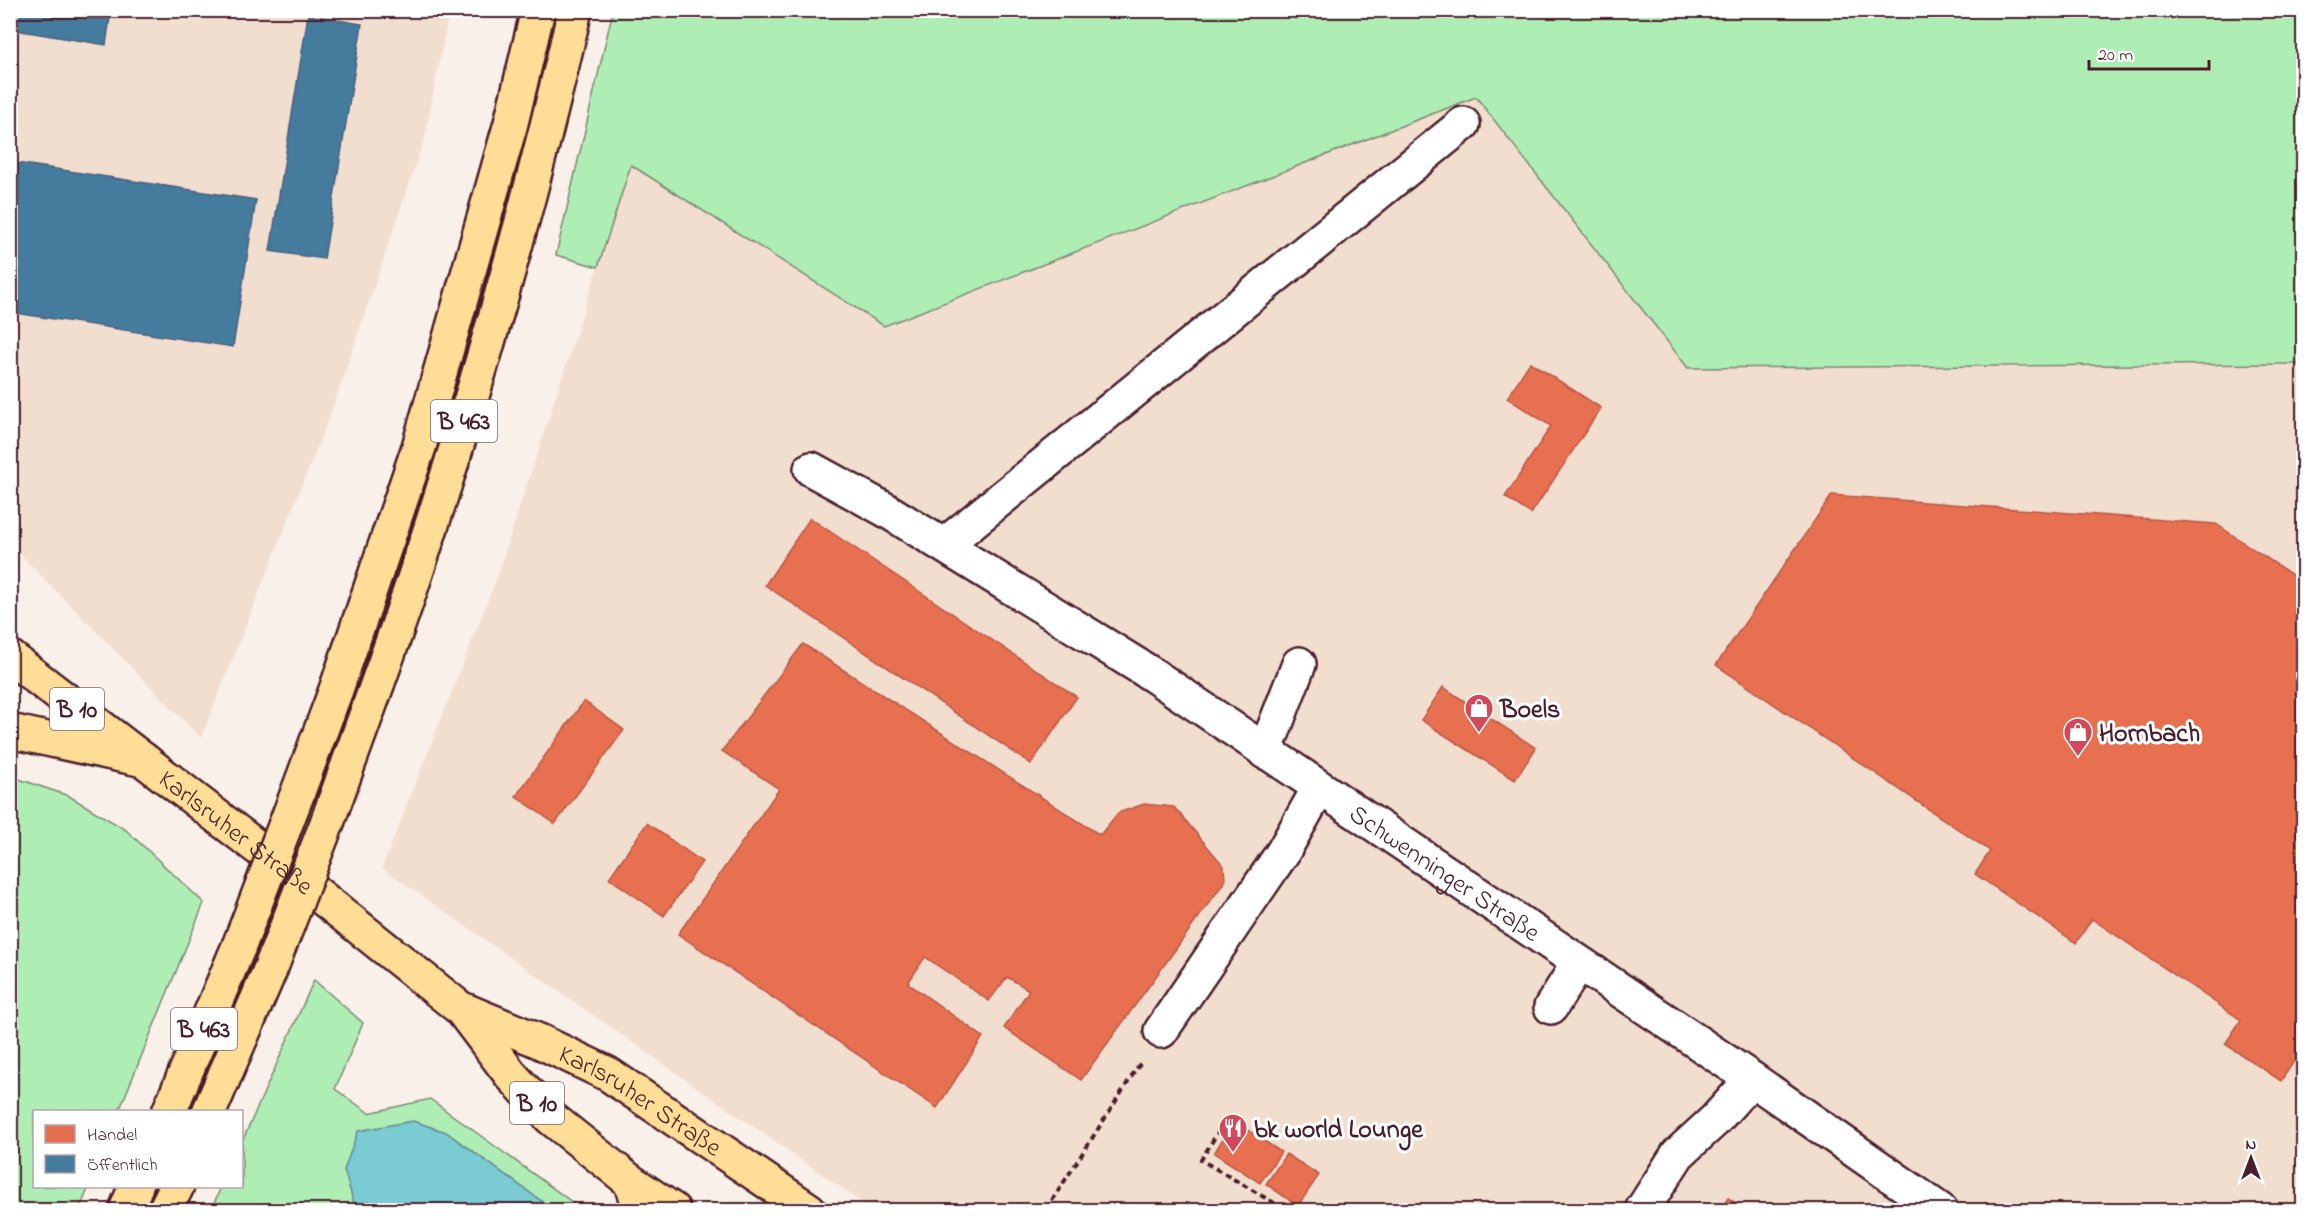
<svg xmlns="http://www.w3.org/2000/svg" width="2314" height="1221" font-family="'Indie Flower',sans-serif">
	<style>
		.built { fill: #f2decf }
		.green { fill: #aeedb4; stroke: #7c8670; stroke-width: 1.5 }
		.water { fill: #7acbd2; stroke: #67868f; stroke-width: 1.5 }
		.shops { fill: #e76f51; stroke: #b85746; stroke-width: 1.5 }
		.public { fill: #457b9d; stroke: #465f7b; stroke-width: 1.5 }
		.lines { fill: none; stroke-linecap: round; stroke-linejoin: round }
		.minor-casing { stroke: #4a1f2b; stroke-width: 38 }
		.major-casing { stroke: #4a1f2b; stroke-width: 38 }
		.highway-casing { stroke: #4a1f2b; stroke-width: 38 }
		.path { stroke: #4a1f2b; stroke-width: 4; stroke-dasharray: 6 4.5; stroke-linecap: butt }
		.minor { stroke: #fff; stroke-width: 33 }
		.major { stroke: #fedd96; stroke-width: 33 }
		.highway { stroke: #fedd96; stroke-width: 33 }
		.highway-bridge-casing { stroke: #4a1f2b; stroke-width: 38; stroke-linecap: butt }
		.highway-bridge { stroke: #fedd96; stroke-width: 33 }
		.labels { text-anchor: middle; stroke-width: 6; stroke-linejoin: round; paint-order: stroke }
		.shield { fill: #fff; stroke: #80626b; stroke-width: 1.5 }
		.shield-label { font-size: 24px; font-weight: bold; fill: #4a1f2b }
		.poi-label { font-size: 26px; font-weight: bold; fill: #4a1f2b; stroke: #fff; text-anchor: start }
		.street-label { font-size: 26px; fill: #4a1f2b; stroke: #fff }
	</style>
	<rect width="100%" height="100%" fill="#f9f0e9"/>
	<filter id="ink" filterUnits="userSpaceOnUse"><feTurbulence type="fractalNoise" baseFrequency=".0167" numOctaves="2"/><feDisplacementMap in="SourceGraphic" scale="12" xChannelSelector="R" yChannelSelector="G"/><feConvolveMatrix kernelMatrix="1 2 1 2 8 2 1 2 1" color-interpolation-filters="sRGB"/></filter>
	<g filter="url(#ink)">
		<path class="built" d="M10,11h439l-24,126 -93,273 -131,328 -190,-193z
			M1476,97l212,271 615,-4v846h-1430l-491,-342 115,-291 134,-412 253,161z"/>
		<path class="green" d="M613,10l1690,1v353l-615,4 -212,-271 -592,229 -253,-161 -33,102 -42,-12z
			M10,776l59,20 57,34 78,73 -85,208 -85,1v74l55,1 -10,23h-68z
			M314,980l49,43 -28,66 34,24 61,-14 153,111h-372l10,-23 21,-1v-44z"/>
		<path class="water" d="M413,1121l33,11 108,78h-198l-12,-40 14,-39z"/>
		<path class="shops" d="M1530,362l71,46 -70,106 -26,-17 46,-71 -44,-28z
			M1832,495l384,29 88,59v479l-8,-4 -15,23 -56,-37 16,-24 -149,-101 -16,24 -101,-69 15,-23 -274,-186z
			M810,518l267,179 -46,67 -266,-179z
			M803,644l297,191 18,-22 26,-9 30,3 50,59 1,15 -144,199 -77,-52 25,-38 -22,-13 -18,24 -64,-44 -17,26 75,54 -46,71 -259,-174 101,-145 -57,-38z
			M1443,687l93,61 -21,32 -94,-60z
			M584,701l40,29 -69,94 -39,-28z
			M647,823l55,39 -38,54 -55,-38z
			M1234,1121l47,31 -21,31 -46,-30z
			M1286,1154l33,21 -21,31 -32,-22z
			M1728,1198l20,12h-28z"/>
		<path class="public" d="M10,10h101l-5,35 -96,-16z
			M308,15l54,9 -38,235 -54,-8z
			M10,162l246,38 -23,147 -223,-35z"/>
		<g class="lines">
			<g class="minor-casing">
				<g id="minor">
					<path id="s1" d="M811,469l75,41 267,165 599,404 188,131"/>
					<path d="M944,545l519,-421"/>
					<path d="M1265,752l34,-88"/>
					<path d="M1551,1007l27,-43"/>
					<path d="M1161,1031l122,-179 36,-64"/>
					<path d="M1642,1210l36,-56 37,-34 37,-41"/>
				</g>
			</g>
			<g class="major-casing">
				<g id="major">
					<path id="s2" d="M10,657l296,228 155,124 50,66 40,43 79,63 43,29"/>
					<path id="s3" d="M462,1009l77,32 69,33 201,136"/>
				</g>
			</g>
			<g class="highway-casing">
				<path id="highway" d="M10,731l134,29
					M298,792l39,-105 82,-240 92,-324 27,-113
					M327,823c30,-84 62,-168 90,-253 61,-184 114,-370 158,-560
					M169,1112l70,-166
					M209,1112l61,-142
					M630,1181l10,29
					M126,1210l10,-24
					M165,1210l12,-24"/>
			</g>
			<path class="path" d="M1228,1131l-7,-4 -20,33 85,50
				M1046,1210l95,-148"/>
			<use href="#minor" class="minor"/>
			<use href="#major" class="major"/>
			<use href="#highway" class="highway"/>
			<g class="highway-bridge-casing">
				<path id="highway-bridge" d="M239,946l59,-154
					M270,970l57,-147"/>
			</g>
			<use href="#highway-bridge" class="highway-bridge"/>
		</g>
	</g>
	<defs>
		<g id="shop-pin" transform="scale(1.5)"><path d="M0 17L-7.5 6A9.5 9.5 0 1 1 7.5 6Z" fill="#d1495b" stroke="#fff"/><path d="M-5-2.5h2.3a2.7 3.5 0 0 1 5.4 0H5L5.5 6h-11ZM-1.5-2.5h3a1.5 2.3 0 0 0-3 0Z" fill="#fff"/></g>
		<g id="restaurant-pin" transform="scale(1.5)"><path d="M0 17L-7.5 6A9.5 9.5 0 1 1 7.5 6Z" fill="#d1495b" stroke="#fff"/><path d="M-5-6h1v4h1v-4h1v4h1v-4h1v5L-1.5 .5V6h-2V.5L-5-1ZM5-6V6H3V1.5H1.5Q1.5-4 5-6Z" fill="#fff"/></g>
	</defs>
	<g fill-rule="evenodd">
		<use href="#shop-pin" x="1479" y="708"/>
		<use href="#shop-pin" x="2078" y="732"/>
		<use href="#restaurant-pin" x="1233" y="1128"/>
	</g>
	<g class="labels">
		<g class="shield">
			<rect x="431" y="400" width="66" height="42" rx="4.5"/>
			<rect x="50" y="688" width="54" height="42" rx="4.5"/>
			<rect x="171" y="1008" width="66" height="42" rx="4.5"/>
			<rect x="510" y="1082" width="54" height="42" rx="4.5"/>
		</g>
		<g class="shield-label">
			<text x="464" y="429">B 463</text>
			<text x="77" y="717">B 10</text>
			<text x="204" y="1037">B 463</text>
			<text x="537" y="1111">B 10</text>
		</g>
		<g class="poi-label">
			<text x="1500" y="717">Boels</text>
			<text x="2099" y="741">Hornbach</text>
			<text x="1254" y="1137">bk world Lounge</text>
		</g>
		<g class="street-label">
			<text dy="9" stroke="none"><textPath href="#s2" startOffset="286">Karlsruher Straße</textPath></text>
			<text dy="9" stroke="none"><textPath href="#s1" startOffset="752">Schwenninger Straße</textPath></text>
			<text dy="9" stroke="none"><textPath href="#s3" startOffset="201">Karlsruher Straße</textPath></text>
		</g>
	</g>
	<rect width="2314" height="1221" fill="none" stroke="#fff" stroke-width="36"/>
	<rect x="18" y="18" width="2278" height="1185" fill="none" stroke="#4a1f2b" stroke-width="2" filter="url(#ink)"/>
	<rect x="33" y="1110" width="210" height="78" fill="#ffffff" stroke="#b7a5aa" stroke-width="1.5"/>
	<rect x="45" y="1125" width="30" height="18" fill="#e76f51" stroke="#b7a5aa" stroke-width="1.5"/>
	<text x="87" y="1140" font-size="18" fill="#4a1f2b">Handel</text>
	<rect x="45" y="1155" width="30" height="18" fill="#457b9d" stroke="#b7a5aa" stroke-width="1.5"/>
	<text x="87" y="1170" font-size="18" fill="#4a1f2b">Öffentlich</text>
	<g transform="translate(2251 1158)" stroke="#ffffff" stroke-width="4.5" paint-order="stroke">
	<path d="M0-4.5L10 22L0 15L-10 22Z" fill="#4a1f2b"/>
	<text y="-9" font-size="16" font-weight="bold" text-anchor="middle" fill="#4a1f2b">N</text>
	</g>
	<path d="M2089 60v9h120v-9" fill="none" stroke="#4a1f2b" stroke-width="3"/>
	<text x="2098" y="60" font-size="18" fill="#4a1f2b" stroke="#ffffff" stroke-width="4.5" paint-order="stroke">20 m</text>
</svg>
